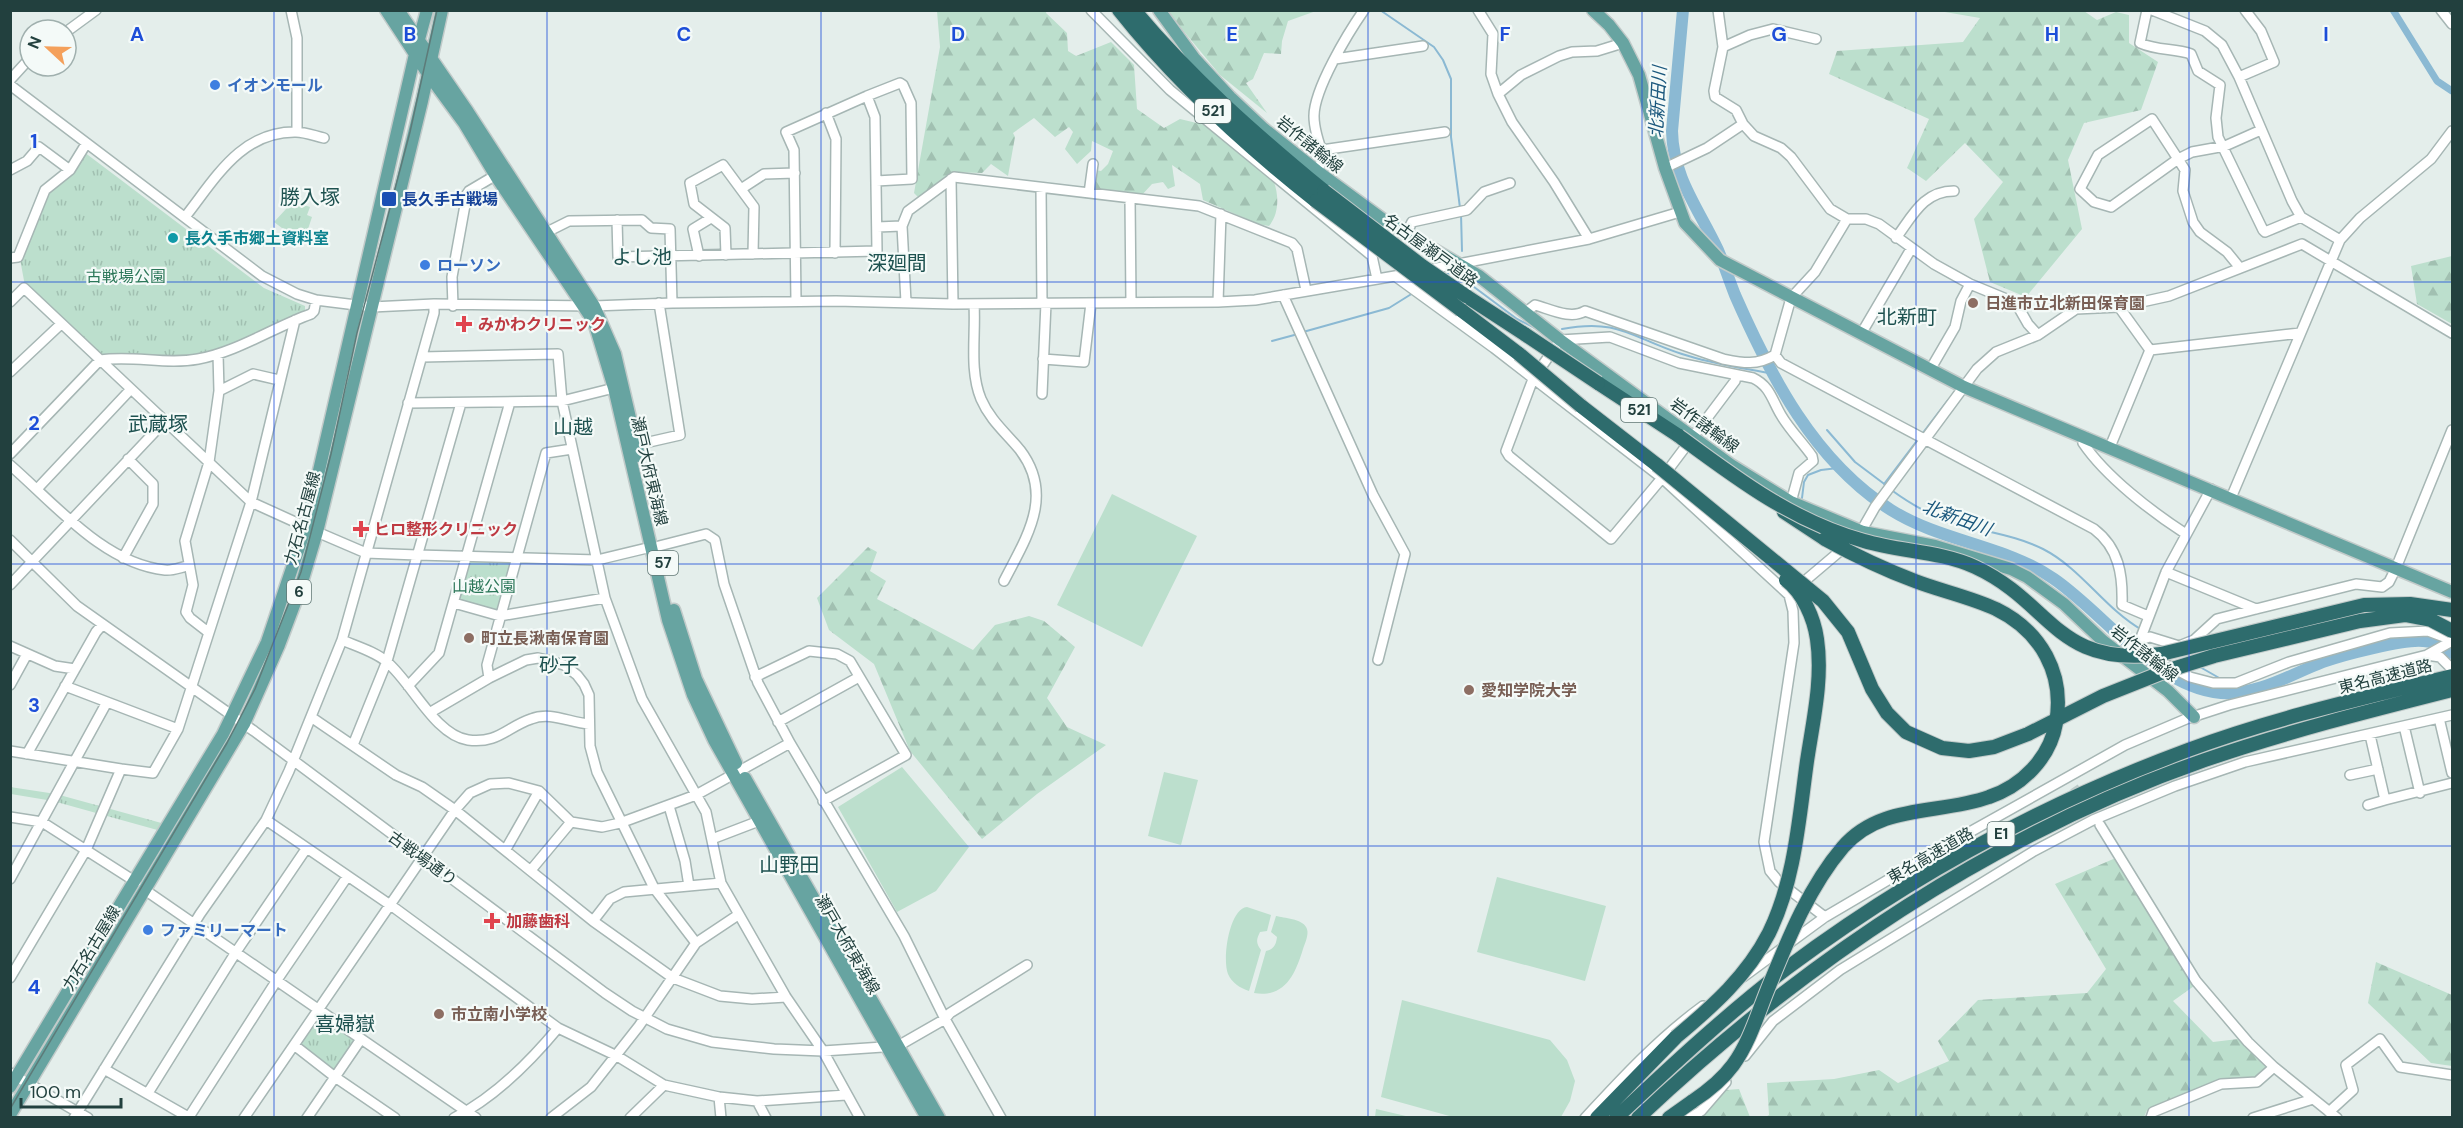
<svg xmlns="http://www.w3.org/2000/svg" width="2463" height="1128" font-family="'DM Sans','Noto Sans JP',sans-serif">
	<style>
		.forest { fill: url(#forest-firs) }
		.park { fill: url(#park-tufts) }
		.garden { fill: #bcdfcd }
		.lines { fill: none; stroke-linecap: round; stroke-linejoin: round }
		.stream { stroke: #8bb9d3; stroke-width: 2 }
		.canal { stroke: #8bb9d3; stroke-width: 7 }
		.river { stroke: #8bb9d3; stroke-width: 12 }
		.minor-tunnel { stroke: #bdcbc8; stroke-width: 9; stroke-dasharray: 9 4.5; stroke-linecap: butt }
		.minor-casing { stroke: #a6b6b4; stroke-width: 12 }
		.major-casing { stroke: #c1cac9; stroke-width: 15 }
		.highway-casing { stroke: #c1cac9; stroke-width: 16 }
		.minor { stroke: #fff; stroke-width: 9 }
		.major { stroke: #67a4a1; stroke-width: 12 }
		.highway { stroke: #2e6c6d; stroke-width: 14 }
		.tram { stroke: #5d7b79; stroke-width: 1.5 }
		.highway-bridge-casing { stroke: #c1cac9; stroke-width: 16; stroke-linecap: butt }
		.highway-bridge { stroke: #2e6c6d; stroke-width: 14 }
		.grid { fill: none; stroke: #1d4ed8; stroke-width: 1.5; stroke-opacity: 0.55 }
		.shop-dot { fill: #3f7fe0; stroke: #f4faf8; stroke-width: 2 }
		.transit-dot { fill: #1a4fb4; stroke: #f4faf8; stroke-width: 2 }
		.culture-dot { fill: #0f9aa8; stroke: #f4faf8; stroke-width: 2 }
		.education-dot { fill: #8d6e63; stroke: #f4faf8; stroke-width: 2 }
		.health-dot { fill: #e0444e; stroke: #f4faf8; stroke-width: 2 }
		.labels { text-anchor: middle; stroke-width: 4.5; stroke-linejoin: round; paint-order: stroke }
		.shield { fill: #f4faf8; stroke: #617876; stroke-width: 1.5 }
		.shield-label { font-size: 15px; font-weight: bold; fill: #22403e }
		.shop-label { font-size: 16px; font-weight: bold; fill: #366cbe; stroke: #f4faf8; text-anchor: start }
		.street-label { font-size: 16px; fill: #22403e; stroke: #f4faf8 }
		.transit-label { font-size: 16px; font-weight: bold; fill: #164399; stroke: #f4faf8; text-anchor: start }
		.culture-label { font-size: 16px; font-weight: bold; fill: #0d838f; stroke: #f4faf8; text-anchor: start }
		.park-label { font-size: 16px; fill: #2c7759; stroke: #f4faf8 }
		.education-label { font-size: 16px; font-weight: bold; fill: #785e54; stroke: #f4faf8; text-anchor: start }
		.health-label { font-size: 16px; font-weight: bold; fill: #be3a42; stroke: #f4faf8; text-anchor: start }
		.water-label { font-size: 18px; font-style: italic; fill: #1b587d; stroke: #f4faf8 }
		.quarter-label { font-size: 20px; fill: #1e5250; stroke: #f4faf8 }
		.grid-label { font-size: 20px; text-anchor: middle; font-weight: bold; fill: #1d4ed8; stroke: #f4faf8; stroke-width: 4.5; stroke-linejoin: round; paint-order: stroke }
	</style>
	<defs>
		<pattern id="forest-firs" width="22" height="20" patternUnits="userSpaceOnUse" patternTransform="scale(1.5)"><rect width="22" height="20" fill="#bcdfcd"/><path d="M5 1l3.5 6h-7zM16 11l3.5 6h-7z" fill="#a1c0b1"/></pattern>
		<pattern id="park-tufts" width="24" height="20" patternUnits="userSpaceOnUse" patternTransform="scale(1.5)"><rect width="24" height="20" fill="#bcdfcd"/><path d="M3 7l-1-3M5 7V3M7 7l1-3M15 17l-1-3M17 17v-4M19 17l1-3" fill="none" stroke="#a1c0b1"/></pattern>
	</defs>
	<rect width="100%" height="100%" fill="#e4eeeb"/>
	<path class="forest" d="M1047,10l-1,3 21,20 1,18 8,5 35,-14 23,23 3,44 27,19 16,-9 25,6 69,57c5,14 5,32 -5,44l-11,-2 -55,-24 -3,-16 -28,-19 3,21 -7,3 -5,-7 -11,2 -11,12 -48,-7 -3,-20 11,2 7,-7 5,-13 -21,-10 -1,10 -14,13 -12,-15 8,-17 -4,-5 -14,10 -21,-19 -21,15 2,4 -7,39 -17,-12 -9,9 -30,-1 -32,27 -6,-6 26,-146 -3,-36z
		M1167,11h149l-28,10 -6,20 -1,13 -17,-1 -11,26 -7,4 21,30 -47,-38z
		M1939,11h145l13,9 19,-8 13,3v28l29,19 -17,48 -57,13 -16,37 14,69 -56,68 -36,-15 -16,-63 29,-37 -38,-39 -39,38 -19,-13 22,-49 -100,-45 8,-23 126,-9 17,-24z
		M2452,256v68l-35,-20 -6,-38z
		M868,547l9,5 -7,19 16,10 -9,18 96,51 22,-25 34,-9 15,5 31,26 -28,51 20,29 39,18 -69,49 -55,45 -72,-88 -36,-87 -45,-34 -12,-32z
		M2118,857l76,129 -21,15 40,41 25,-3 30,28 -12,10 -36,2 -73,31 -3,7 -380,1 5,-3 -2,-32 67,-4 45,-9 19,13 51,-22 -11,-20 40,-41 109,-7 19,-24 -51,-85z
		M2376,962l76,33v71l-21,-3 -63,-60z
		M1739,1089l11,28h-48l24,-27z"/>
	<path class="park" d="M84,152l180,136 41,18v6l-81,37 -33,8h-88l-78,-71 -5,-27 28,-68z
		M301,204l9,3 -3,8 5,2 -9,27 -29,-22 12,-13z
		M470,561l40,1 1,3 -13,45 -3,2 -36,-10 -1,-3z
		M10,787l46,7 109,30 -4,7 -108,-30 -42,-7z
		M317,1015h4l34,24 -20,30h-2l-35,-23z"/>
	<path class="garden" d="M1112,494l85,42 -55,111 -85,-42z
		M902,767l67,80 -33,44 -39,21 -59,-105z
		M1164,772l34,8 -17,65 -33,-9z
		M1497,877l109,29 -21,75 -108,-29z
		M1247,907l24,8 -4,16 -7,1c-4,8 -4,11 1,18l-12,41c-9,-3 -17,-8 -21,-17 -6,-15 1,-65 19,-67z
		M1276,916c8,2 26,3 30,11 4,6 -1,16 -3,22 -8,26 -18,49 -49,44l12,-42c8,-2 10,-6 11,-14l-6,-5z
		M1402,1000l148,40 17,20 8,21 -5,20 -9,16h-108l-72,-20z
		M1376,1109l34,8h-35z"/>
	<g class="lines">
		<path class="stream" d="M1380,10l54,37 9,13 8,19v58l9,71
			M1461,214l1,37
			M1445,274l14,-2
			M1470,284l47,35 20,10
			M1562,329c57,-11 70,9 120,25 30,10 61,14 91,20
			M1303,332l86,-24 24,-15
			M1272,341l26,-7
			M1827,430l28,32 28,21
			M1922,434l26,-34
			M1886,485l-2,-1 35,-46
			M1890,489c19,14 43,28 65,34 29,9 60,12 88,26 39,20 61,59 99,81
			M1802,498l2,-16 4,-7 13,-5 17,-2
			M2398,629l27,-3
			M2200,667l21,12"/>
		<path class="canal" d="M2393,10l44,71 15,10"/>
		<path class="river" d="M1683,10l-11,121c1,47 27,78 46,119 6,14 11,30 17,45 36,82 79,166 156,215 51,32 114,35 163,69 51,35 103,109 167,114 38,2 68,-18 102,-31 19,-7 81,-23 100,-21 12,0 20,5 29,12"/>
		<path class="minor-tunnel" d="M2074,787l26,38"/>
		<g class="minor-casing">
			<path id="minor" d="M291,10l6,28v94
				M1091,10l79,80 202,166 5,23
				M1478,10l15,24 -2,40 7,20 14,28 42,60 35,57
				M1718,10l5,37 -9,44 1,6 21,13 7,14 11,12 27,12 10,9 39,52 17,10h19l13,5 55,40 36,20 46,19 12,21 10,11
				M2147,10l-7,33c18,8 34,5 51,11l7,17 22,14 -4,33 2,19 45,93 2,2 36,-15
				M2152,10l53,21 17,14 17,32 53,124 9,16 39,23
				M2441,10l11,14
				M66,32l30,-22
				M1723,47l27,-12 23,-6 43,10
				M1335,59l88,-13
				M2239,77l35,-15 -13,-31 -16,-21
				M10,80l20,-22
				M10,85l252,191 35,18 19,6 56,7 62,-3 160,2 78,-3 164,-2 117,3 265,-2 37,-2 140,-24 194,-37 91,-27
				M1498,94l23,-19 38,-19 13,-4 25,-1 26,-8
				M867,96l33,-13 3,2 8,18 1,76 -36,2
				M826,113l10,26 -1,114
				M2152,119l26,40 -67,48 -17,-5 -14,-13 18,-34z
				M1322,150l123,-18
				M1665,168l42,-20 36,-24
				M10,170l17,-9 12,-14 31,23
				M1317,171l7,-14c-5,-13 -10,-27 -10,-41 0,-27 34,-83 50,-106
				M951,179l2,125
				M1041,188l1,115
				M741,189l23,-15 31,-1
				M1089,193l4,-29
				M1130,198l1,104
				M185,217c30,-38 56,-86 111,-85 9,0 19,4 28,6
				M617,220l1,37 259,-6 -2,-134 -8,-21 -81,36 8,18 2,151
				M877,227l25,-1
				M547,232l22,-11 73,-1 9,8 19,1 2,74
				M1406,234l6,-12 55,-12 17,-18 26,-9
				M1896,238c16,-21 27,-47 58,-47
				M726,255l-1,-27 -31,-24 -4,-21 33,-18 31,42 -1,47
				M699,256l-6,-27 18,-11
				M10,258l8,-1 27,-67 25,-20 16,-26
				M2240,268l-13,-16 -27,-20 -7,-10 -10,-31 2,-21 -7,-11 14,-7 33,-6 36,-16
				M1395,276l99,72 168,130 127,117 4,16 1,32 -30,199 6,29 9,11 46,35
				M1283,295l90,200 32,59 -27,106
				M10,302l14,-14 227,214 55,25
				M906,302l-4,-76 6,-15 46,-34 245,29 93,37 5,6 9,41
				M1218,302l3,-88
				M974,304c2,31 -5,66 7,95 9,21 25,34 39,51 35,46 6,88 -16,131
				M453,306l-1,-29 15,-83 2,-3 27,-16
				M2119,307l31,43
				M1526,312l9,-7c15,4 36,15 50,6l138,48c20,4 33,7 52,-4l16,-57 24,-26 32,-53
				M1861,334l50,-85
				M2150,350l150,-17
				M1775,355l6,8 313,166c25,19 29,46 28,76l26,11
				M422,357l136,-3 4,47 43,197 37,101 64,113 15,71 65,114 37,54 37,67
				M1043,359l41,3 7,-59
				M1930,370l25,-43 6,-26 9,-17
				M10,372l51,-48
				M1736,376l-1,5 -73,97 -51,61 -102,-83 -3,-5 27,-72 27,-39 50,-3 69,26 74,15c17,8 19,22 28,37 8,14 21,27 31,41l1,5 -14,12 -8,29
				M219,391l34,-17 26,6
				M1042,394l4,-91
				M408,403l154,-2 52,-13
				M2086,437l-3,6c23,34 69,69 103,91
				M636,445l44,-10 -21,-132
				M2110,447l40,-97
				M10,454l90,-94c33,-5 66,5 98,-1 39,-7 76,-32 113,-45l3,-3 2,-11
				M10,465c44,38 94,99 155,105 8,1 16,-3 23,-4
				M37,489l94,-100
				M2231,498l109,-258 20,-22 71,-59 21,-28
				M317,532l49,21 51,2 180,5 54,-13
				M1859,535l16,-28 102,-138 19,-17 42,-17 38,-26 43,-2 50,-11 133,-52 150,89
				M10,540l67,66 177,125 351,262 27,18 35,18 45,13 62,7 49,2 75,-5 47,-27 5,-6 77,-48
				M659,546l47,-12 9,6 9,44 34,99 32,60 114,193 41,83 56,99
				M123,558l30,-54v-20l-25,-25
				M2166,572l90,37
				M10,585l155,-164
				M1800,585l46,-39
				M454,603l46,13 105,-18
				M208,632l-18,-14 -4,-6 7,-27 -8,-44 24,-79 10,-71 -1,-37
				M342,640c14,6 34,12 45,22 25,21 48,73 81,78 30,4 39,-13 63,-21 20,-8 39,4 58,5
				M2140,640l26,-68 45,-83
				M10,646l45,20 20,3
				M2148,655l42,22 23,6h23l53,-21 101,-29 38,-2 24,9
				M2427,655l25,-14
				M2124,656l16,-16 10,-3 29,9 15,-6 23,-21 39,-10 100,-25 26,3 7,-5 7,-14 56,-138
				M755,677l54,-26 28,3 13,7 56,94 -83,46
				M489,678l-2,-13 59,-212 26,-4
				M10,685l17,-31
				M65,686l113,43
				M408,686l31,-33 71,-251
				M431,712l58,-34 37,-18 12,-2 9,2 17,5 13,10 7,9 5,11 1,51 7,26 57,116 42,55
				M311,717l85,58 26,12 33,23 138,111 80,57 47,18 32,3 34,-2
				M2439,718l13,55
				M778,722l81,-45
				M2404,726l16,67
				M2370,735l15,65 67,-17
				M353,745l34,-84 74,-258
				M10,751l111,18
				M27,754l69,-122 6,-7
				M2350,775l28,-6
				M2368,805l17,-5
				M669,806l16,55 4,25
				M10,817l32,5 94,60
				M266,820l130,89 162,119 59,28 47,29 55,12 38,4 89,-6
				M2100,825l96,156 52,61 26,25 63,51
				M712,839l47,-18
				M506,849l33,-58
				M531,870l40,-48
				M10,879l97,-177
				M145,890l331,228
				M593,921l17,-22 14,-7 97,-9
				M1743,977l82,-60 136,-80 164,-92 61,-26 43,-14 198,-50 13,2 12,12
				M10,978l76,-128 35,-81 32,4 25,-44 73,-227 44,-182
				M294,1045l41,32 60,41
				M1745,1056l28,-35 67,-51 194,-119 59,-31 82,-34 70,-24 207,-47
				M104,1069l86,49
				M10,1073l78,45
				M148,1093l88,-141 70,-103
				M719,1097l2,21
				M757,1101l9,17
				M2329,1112l24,-22 -7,-25 34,-26 20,28 52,8
				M189,1117l88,-137 70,-103
				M74,1118l126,-204 66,-94 23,-49 53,-131 92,-327v-9
				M244,1118l211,-308 15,-17 20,-9 19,-1 30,8 32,31 31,5 18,-4 76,-28 94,-52
				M307,1118l54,-79
				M454,1118c41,-21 75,-55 104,-90
				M551,1118l40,-31 48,-61 57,-83 42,-28
				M630,1118l34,-33
				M1585,1118c37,-40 74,-80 118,-112
				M1690,1118l11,-7 25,-29
				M2151,1118l2,-6 68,-28 36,-2 17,-15
				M2253,1118l60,-19"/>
		</g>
		<g class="major-casing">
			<path id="major" d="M386,10l42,64 36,49 33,55 97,144 20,66 54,232 25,75 21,45 213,378
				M398,10l70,102 126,194 21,48 24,102
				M1159,10l35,48 36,39 34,32 53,42 68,50 94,55 81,64 171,125 60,37 72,30 72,14 76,23 16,8 37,27 39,37 65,50 26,26
				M1593,10l16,15 14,18 16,32 26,93 20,55 35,37 244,127 488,205
				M674,610l22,69 40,84
				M745,778l194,340
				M10,1087l213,-353 44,-92 39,-115 109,-473 12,-44
				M10,1115l234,-391 35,-79 20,-53 18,-60 105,-431 20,-91"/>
		</g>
		<g class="highway-casing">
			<path id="highway" d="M1119,10c57,72 126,135 197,191
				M1134,10c57,68 122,125 190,181
				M1466,296l60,39
				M1461,310l58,44
				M1598,383l81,53
				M1581,406l76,59
				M1784,512l41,27
				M1597,1118l79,-81
				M1616,1118c55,-52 111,-104 171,-150 122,-91 258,-165 401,-218 86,-32 175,-52 264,-74
				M1638,1118c164,-155 353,-283 567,-358 81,-28 164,-49 247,-70
				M1669,1118l24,-17"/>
		</g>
		<use href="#minor" class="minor"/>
		<use href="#major" class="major"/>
		<use href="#highway" class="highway"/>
		<path class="tram" d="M10,1109l217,-366 28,-54 46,-117 30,-118 26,-121 53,-201 27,-122"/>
		<g class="highway-bridge-casing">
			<path id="highway-bridge" d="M1324,191l98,75 44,30
				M1316,201l145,109
				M1526,335l72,48
				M1519,354l62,52
				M1679,436c58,43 115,86 185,105 37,11 76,10 111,26 78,36 80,101 186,87l203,-49 46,-1 42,6
				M1657,465l166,136 25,31 24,57 15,24 19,19 36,16 27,3 25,-4 34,-13 75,-38 63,-25 48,-15 146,-35 45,-6 26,5 21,11
				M1676,1037c37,-31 71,-61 93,-104 26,-53 30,-115 38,-172 6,-40 16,-82 10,-122 -3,-21 -14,-46 -31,-59
				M1693,1101c15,-10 29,-21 40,-36 16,-22 24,-49 34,-74 20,-49 41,-103 76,-144 38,-44 96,-32 146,-50 33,-11 61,-39 67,-74 9,-49 -15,-92 -60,-114 -26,-12 -55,-18 -81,-28 -32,-12 -61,-26 -90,-42"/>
		</g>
		<use href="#highway-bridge" class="highway-bridge"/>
	</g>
	<path class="grid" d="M274,10v1108M547,10v1108M821,10v1108M1095,10v1108M1368,10v1108M1642,10v1108M1916,10v1108M2189,10v1108M10,282h2442M10,564h2442M10,846h2442"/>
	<g class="shop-dot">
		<circle cx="215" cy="85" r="6"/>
		<circle cx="425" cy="265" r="6"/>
		<circle cx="148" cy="930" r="6"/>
	</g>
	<rect class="transit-dot" x="381" y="191" width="16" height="16" rx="3"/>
	<circle class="culture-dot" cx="173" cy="238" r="6"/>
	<g class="education-dot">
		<circle cx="1973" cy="303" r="6"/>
		<circle cx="469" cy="638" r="6"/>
		<circle cx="1469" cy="690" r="6"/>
		<circle cx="439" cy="1014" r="6"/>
	</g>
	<g class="health-dot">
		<path d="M461 315h6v6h6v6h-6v6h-6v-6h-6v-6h6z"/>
		<path d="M358 520h6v6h6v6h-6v6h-6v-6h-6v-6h6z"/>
		<path d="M489 912h6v6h6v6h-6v6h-6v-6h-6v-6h6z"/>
	</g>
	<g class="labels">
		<g class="shield">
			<rect x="1195" y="99" width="36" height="24" rx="4.5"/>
			<rect x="1621" y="398" width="36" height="24" rx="4.5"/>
			<rect x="648" y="551" width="30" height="24" rx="4.5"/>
			<rect x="287" y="580" width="24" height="24" rx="4.5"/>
			<rect x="1987.5" y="822" width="27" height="24" rx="4.5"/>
		</g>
		<g class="shield-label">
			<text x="1213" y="116">521</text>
			<text x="1639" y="415">521</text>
			<text x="663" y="568">57</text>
			<text x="299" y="597">6</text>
			<text x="2001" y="839">E1</text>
		</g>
		<g class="shop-label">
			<text x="227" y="91">イオンモール</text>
			<text x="437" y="271">ローソン</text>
			<text x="160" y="936">ファミリーマート</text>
		</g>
		<g class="street-label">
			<text transform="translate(1310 144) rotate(39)" y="6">岩作諸輪線</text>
			<text transform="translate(1431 250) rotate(36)" y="6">名古屋瀬戸道路</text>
			<text transform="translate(1705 425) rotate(36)" y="6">岩作諸輪線</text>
			<text transform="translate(650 471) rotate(77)" y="6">瀬戸大府東海線</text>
			<text transform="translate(302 518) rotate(-75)" y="6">力石名古屋線</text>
			<text transform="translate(2145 653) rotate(38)" y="6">岩作諸輪線</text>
			<text transform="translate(2385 676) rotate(-14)" y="6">東名高速道路</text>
			<text transform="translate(1930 855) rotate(-30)" y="6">東名高速道路</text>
			<text transform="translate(423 858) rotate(36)" y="6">古戦場通り</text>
			<text transform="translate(848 944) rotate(60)" y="6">瀬戸大府東海線</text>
			<text transform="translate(91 948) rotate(-59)" y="6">力石名古屋線</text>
		</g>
		<g class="transit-label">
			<text x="402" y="205">長久手古戦場</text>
		</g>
		<g class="culture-label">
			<text x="185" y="244">長久手市郷土資料室</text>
		</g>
		<g class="park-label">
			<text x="126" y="282">古戦場公園</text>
			<text x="484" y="592">山越公園</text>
		</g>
		<g class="education-label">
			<text x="1985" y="309">日進市立北新田保育園</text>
			<text x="481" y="644">町立長湫南保育園</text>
			<text x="1481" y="696">愛知学院大学</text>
			<text x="451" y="1020">市立南小学校</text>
		</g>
		<g class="health-label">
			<text x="478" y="330">みかわクリニック</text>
			<text x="374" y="535">ヒロ整形クリニック</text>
			<text x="506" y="927">加藤歯科</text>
		</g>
		<g class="water-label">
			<text transform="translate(1658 102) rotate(-87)" y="6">北新田川</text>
			<text transform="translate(1957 518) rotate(20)" y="6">北新田川</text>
		</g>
		<g class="quarter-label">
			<text x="310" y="204">勝入塚</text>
			<text x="642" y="264">よし池</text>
			<text x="897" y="270">深廻間</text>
			<text x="1907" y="324">北新町</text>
			<text x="158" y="431">武蔵塚</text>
			<text x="573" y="434">山越</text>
			<text x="559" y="672">砂子</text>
			<text x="789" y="872">山野田</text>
			<text x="345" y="1031">喜婦嶽</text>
		</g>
	</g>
	<g class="grid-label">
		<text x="137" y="41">A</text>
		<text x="410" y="41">B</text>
		<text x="684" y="41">C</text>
		<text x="958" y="41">D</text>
		<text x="1232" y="41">E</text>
		<text x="1505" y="41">F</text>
		<text x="1779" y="41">G</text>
		<text x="2052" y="41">H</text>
		<text x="2326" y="41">I</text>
		<text x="34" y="148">1</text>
		<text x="34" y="430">2</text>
		<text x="34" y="712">3</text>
		<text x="34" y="994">4</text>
	</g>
	<rect width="2463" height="1128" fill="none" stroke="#22403e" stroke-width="24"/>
	<g transform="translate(48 48) rotate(292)"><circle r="28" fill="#f4faf8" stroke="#a0b0ae" stroke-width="1.5"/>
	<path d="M0-4.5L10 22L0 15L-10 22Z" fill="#f4a05b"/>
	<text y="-9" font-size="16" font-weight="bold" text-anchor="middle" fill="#22403e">N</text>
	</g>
	<path d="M21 1098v9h100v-9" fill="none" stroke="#22403e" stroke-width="3"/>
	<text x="30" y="1098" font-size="18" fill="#22403e" stroke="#f4faf8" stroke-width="4.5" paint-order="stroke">100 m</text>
</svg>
